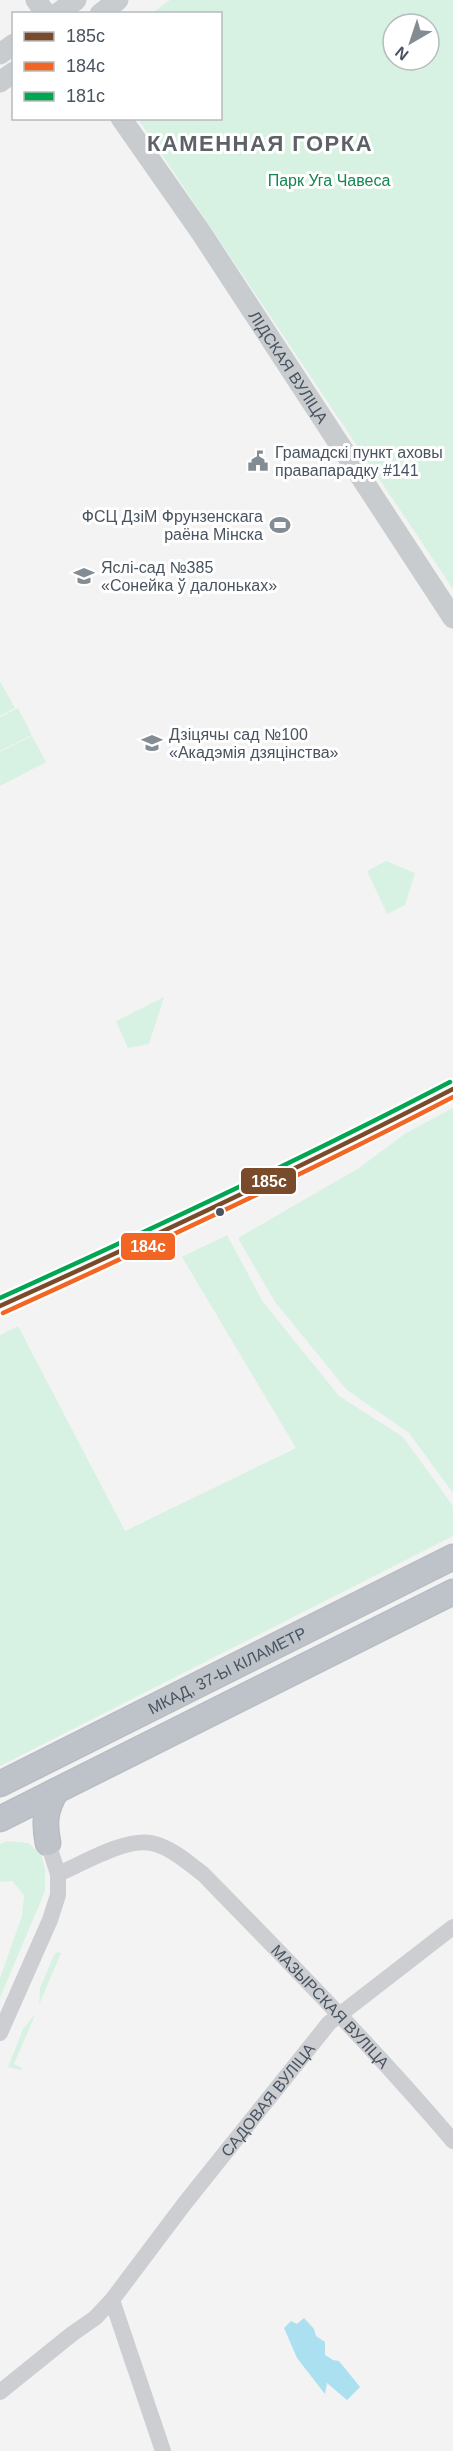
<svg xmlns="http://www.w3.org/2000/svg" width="453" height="2451" font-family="Helvetica,sans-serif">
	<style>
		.green { fill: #d7f2e2; fill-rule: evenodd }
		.water { fill: #abe0f0 }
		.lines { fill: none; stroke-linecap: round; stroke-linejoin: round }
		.highway-casing { stroke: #b8bdc2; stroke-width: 27 }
		.minor { stroke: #ccced1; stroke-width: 16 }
		.major { stroke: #c8cccf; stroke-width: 21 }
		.highway { stroke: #bdc3c8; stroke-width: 24 }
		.bus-1-casing { stroke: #fff; stroke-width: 9 }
		.bus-2-casing { stroke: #fff; stroke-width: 9 }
		.bus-3-casing { stroke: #fff; stroke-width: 9 }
		.bus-1 { stroke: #7a4b2a; stroke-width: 4.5 }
		.bus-2 { stroke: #f26522; stroke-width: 4.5 }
		.bus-3 { stroke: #00a651; stroke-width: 4.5 }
		.bus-dot { fill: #495460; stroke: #fff; stroke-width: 2 }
		.labels { text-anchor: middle; stroke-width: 6; stroke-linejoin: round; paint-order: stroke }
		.park-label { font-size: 16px; fill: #158650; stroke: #fff }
		.street-label { font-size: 16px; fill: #495460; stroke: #fff }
		.poi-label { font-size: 16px; fill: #495460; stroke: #fff; text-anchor: start }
		.district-label { font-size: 22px; font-weight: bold; letter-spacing: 1.5px; fill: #5e6267; stroke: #fff }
		.line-badge { stroke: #fff; stroke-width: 2 }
		.badge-label { font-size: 16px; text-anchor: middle; font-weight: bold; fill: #fff }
	</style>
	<rect width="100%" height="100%" fill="#f3f3f3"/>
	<path class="green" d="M170,0h283v589l-315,-470 82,-1v-104l-68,-1zM393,24h36v36h-36z
		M0,681l15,27 -15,8z
		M18,708l14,27 -32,16v-34z
		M32,736l14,26 -46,24v-34z
		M386,861l29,12 -10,32 -18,9 -20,-43z
		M164,997l-15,47 -21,4 -12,-27z
		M453,1108v385l-44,-60 -62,-43 -72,-88 -37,-64 121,-70 47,-35z
		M227,1235l36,67 76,94 64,41 50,69v30l-453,230v-431l18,-9 107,205 171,-83 -114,-191z
		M7,1841l21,2 13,11 4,15v22l-45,107v-20l22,-62 2,-21 -12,-14 -12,1v-38z
		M57,1952l4,1 -22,52 1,-17 14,-33z
		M36,2013l-22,51 8,4 -1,2 -13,-3 15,-38z"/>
	<path class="water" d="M304,2318l10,11 2,7 9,6v13l8,5 6,1 21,26 -13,13 -20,-17 -2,11 -28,-36 -13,-30 7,-7 6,3z"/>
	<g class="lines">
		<g class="highway-casing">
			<g id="highway">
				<path id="s4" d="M0,1784l453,-227"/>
				<path d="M0,1819l453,-227"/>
				<path d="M48,1843c-4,-21 -3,-33 8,-52"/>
			</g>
		</g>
		<g class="minor">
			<path id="s1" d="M58,1874c24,-10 67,-36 93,-31 20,4 36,19 52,31 85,87 171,174 250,267"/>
			<path d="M0,2033l50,-113 8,-25v-21l-10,-31"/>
			<path d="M112,2300l51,151"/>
			<path id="s2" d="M0,2392l72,-58 23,-16 17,-18 73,-97 144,-180 124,-96"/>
		</g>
		<g class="major">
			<path d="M36,0l10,14"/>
			<path d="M57,14l19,-14"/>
			<path d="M100,14l18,-14"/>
			<path d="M0,54l14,-10"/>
			<path d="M0,82l14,-10"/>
			<path id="s3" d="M121,118l79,113 253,387"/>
			<path d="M0,1306l159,-72 170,-81 124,-64"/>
		</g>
		<use href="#highway" class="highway"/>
		<g class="bus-1-casing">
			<path id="bus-1" d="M0,1306c153,-69 304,-140 453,-217"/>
		</g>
		<g class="bus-2-casing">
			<path id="bus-2" d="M3,1313c152,-69 302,-139 450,-216"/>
		</g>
		<g class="bus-3-casing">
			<path id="bus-3" d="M0,1298c152,-69 302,-139 450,-216"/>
		</g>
		<use href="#bus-1" class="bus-1"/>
		<use href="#bus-2" class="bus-2"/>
		<use href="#bus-3" class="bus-3"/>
	</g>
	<defs>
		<g id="civic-bare" transform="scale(1.62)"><path d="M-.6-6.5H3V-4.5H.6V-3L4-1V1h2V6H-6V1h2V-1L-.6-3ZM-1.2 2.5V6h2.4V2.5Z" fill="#848c93" stroke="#fff" stroke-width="2.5" paint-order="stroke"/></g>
		<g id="stadium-bare" transform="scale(1.62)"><path d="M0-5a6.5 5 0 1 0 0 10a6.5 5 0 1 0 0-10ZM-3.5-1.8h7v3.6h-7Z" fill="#848c93" stroke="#fff" stroke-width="2.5" paint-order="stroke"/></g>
		<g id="school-bare" transform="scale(1.62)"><path d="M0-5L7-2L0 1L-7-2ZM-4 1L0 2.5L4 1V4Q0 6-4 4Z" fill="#848c93" stroke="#fff" stroke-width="2.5" paint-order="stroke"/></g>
	</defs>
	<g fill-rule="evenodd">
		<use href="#civic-bare" x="258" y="461"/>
		<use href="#stadium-bare" x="280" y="525"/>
		<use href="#school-bare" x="84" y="576"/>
		<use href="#school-bare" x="152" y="743"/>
	</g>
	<circle class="bus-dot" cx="220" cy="1212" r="5"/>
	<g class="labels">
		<g class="park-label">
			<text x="329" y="186">Парк Уга Чавеса</text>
		</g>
		<g class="street-label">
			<text dy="6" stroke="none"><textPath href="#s3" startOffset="300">ЛІДСКАЯ ВУЛІЦА</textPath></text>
			<text dy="6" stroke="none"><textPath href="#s4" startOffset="254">МКАД, 37-Ы КІЛАМЕТР</textPath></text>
			<text dy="6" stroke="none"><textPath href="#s1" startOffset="344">МАЗЫРСКАЯ ВУЛІЦА</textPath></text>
			<text dy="6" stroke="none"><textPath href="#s2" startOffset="399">САДОВАЯ ВУЛІЦА</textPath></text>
		</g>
		<g class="poi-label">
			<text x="275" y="458">Грамадскі пункт аховы<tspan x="275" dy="18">правапарадку #141</tspan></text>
			<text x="263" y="522" text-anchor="end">ФСЦ ДзіМ Фрунзенскага<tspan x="263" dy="18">раёна Мінска</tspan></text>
			<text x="101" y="573">Яслі-сад №385<tspan x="101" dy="18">«Сонейка ў далоньках»</tspan></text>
			<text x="169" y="740">Дзіцячы сад №100<tspan x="169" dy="18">«Акадэмія дзяцінства»</tspan></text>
		</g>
		<g class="district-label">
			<text x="260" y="151">КАМЕННАЯ ГОРКА</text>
		</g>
	</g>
	<g class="line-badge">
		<rect x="240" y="1167" width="57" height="28" rx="6" fill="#7a4b2a"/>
		<rect x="120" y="1232" width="56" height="29" rx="6" fill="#f26522"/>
	</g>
	<g class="badge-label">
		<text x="269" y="1187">185с</text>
		<text x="148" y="1252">184с</text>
	</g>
	<rect x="12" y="12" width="210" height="108" fill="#ffffff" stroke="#b6bbbf" stroke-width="1.5"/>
	<rect x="24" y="32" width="30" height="9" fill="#7a4b2a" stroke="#b6bbbf" stroke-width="1.5"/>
	<text x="66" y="42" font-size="18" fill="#495460">185с</text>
	<rect x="24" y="62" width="30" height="9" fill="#f26522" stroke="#b6bbbf" stroke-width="1.5"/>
	<text x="66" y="72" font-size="18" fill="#495460">184с</text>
	<rect x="24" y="92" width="30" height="9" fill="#00a651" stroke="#b6bbbf" stroke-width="1.5"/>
	<text x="66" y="102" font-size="18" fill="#495460">181с</text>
	<g transform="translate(411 42) rotate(219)"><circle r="28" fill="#ffffff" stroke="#b6bbbf" stroke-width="1.5"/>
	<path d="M0-4.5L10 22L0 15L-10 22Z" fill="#848c93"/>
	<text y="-9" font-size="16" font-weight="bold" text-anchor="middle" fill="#495460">N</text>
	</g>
</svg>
